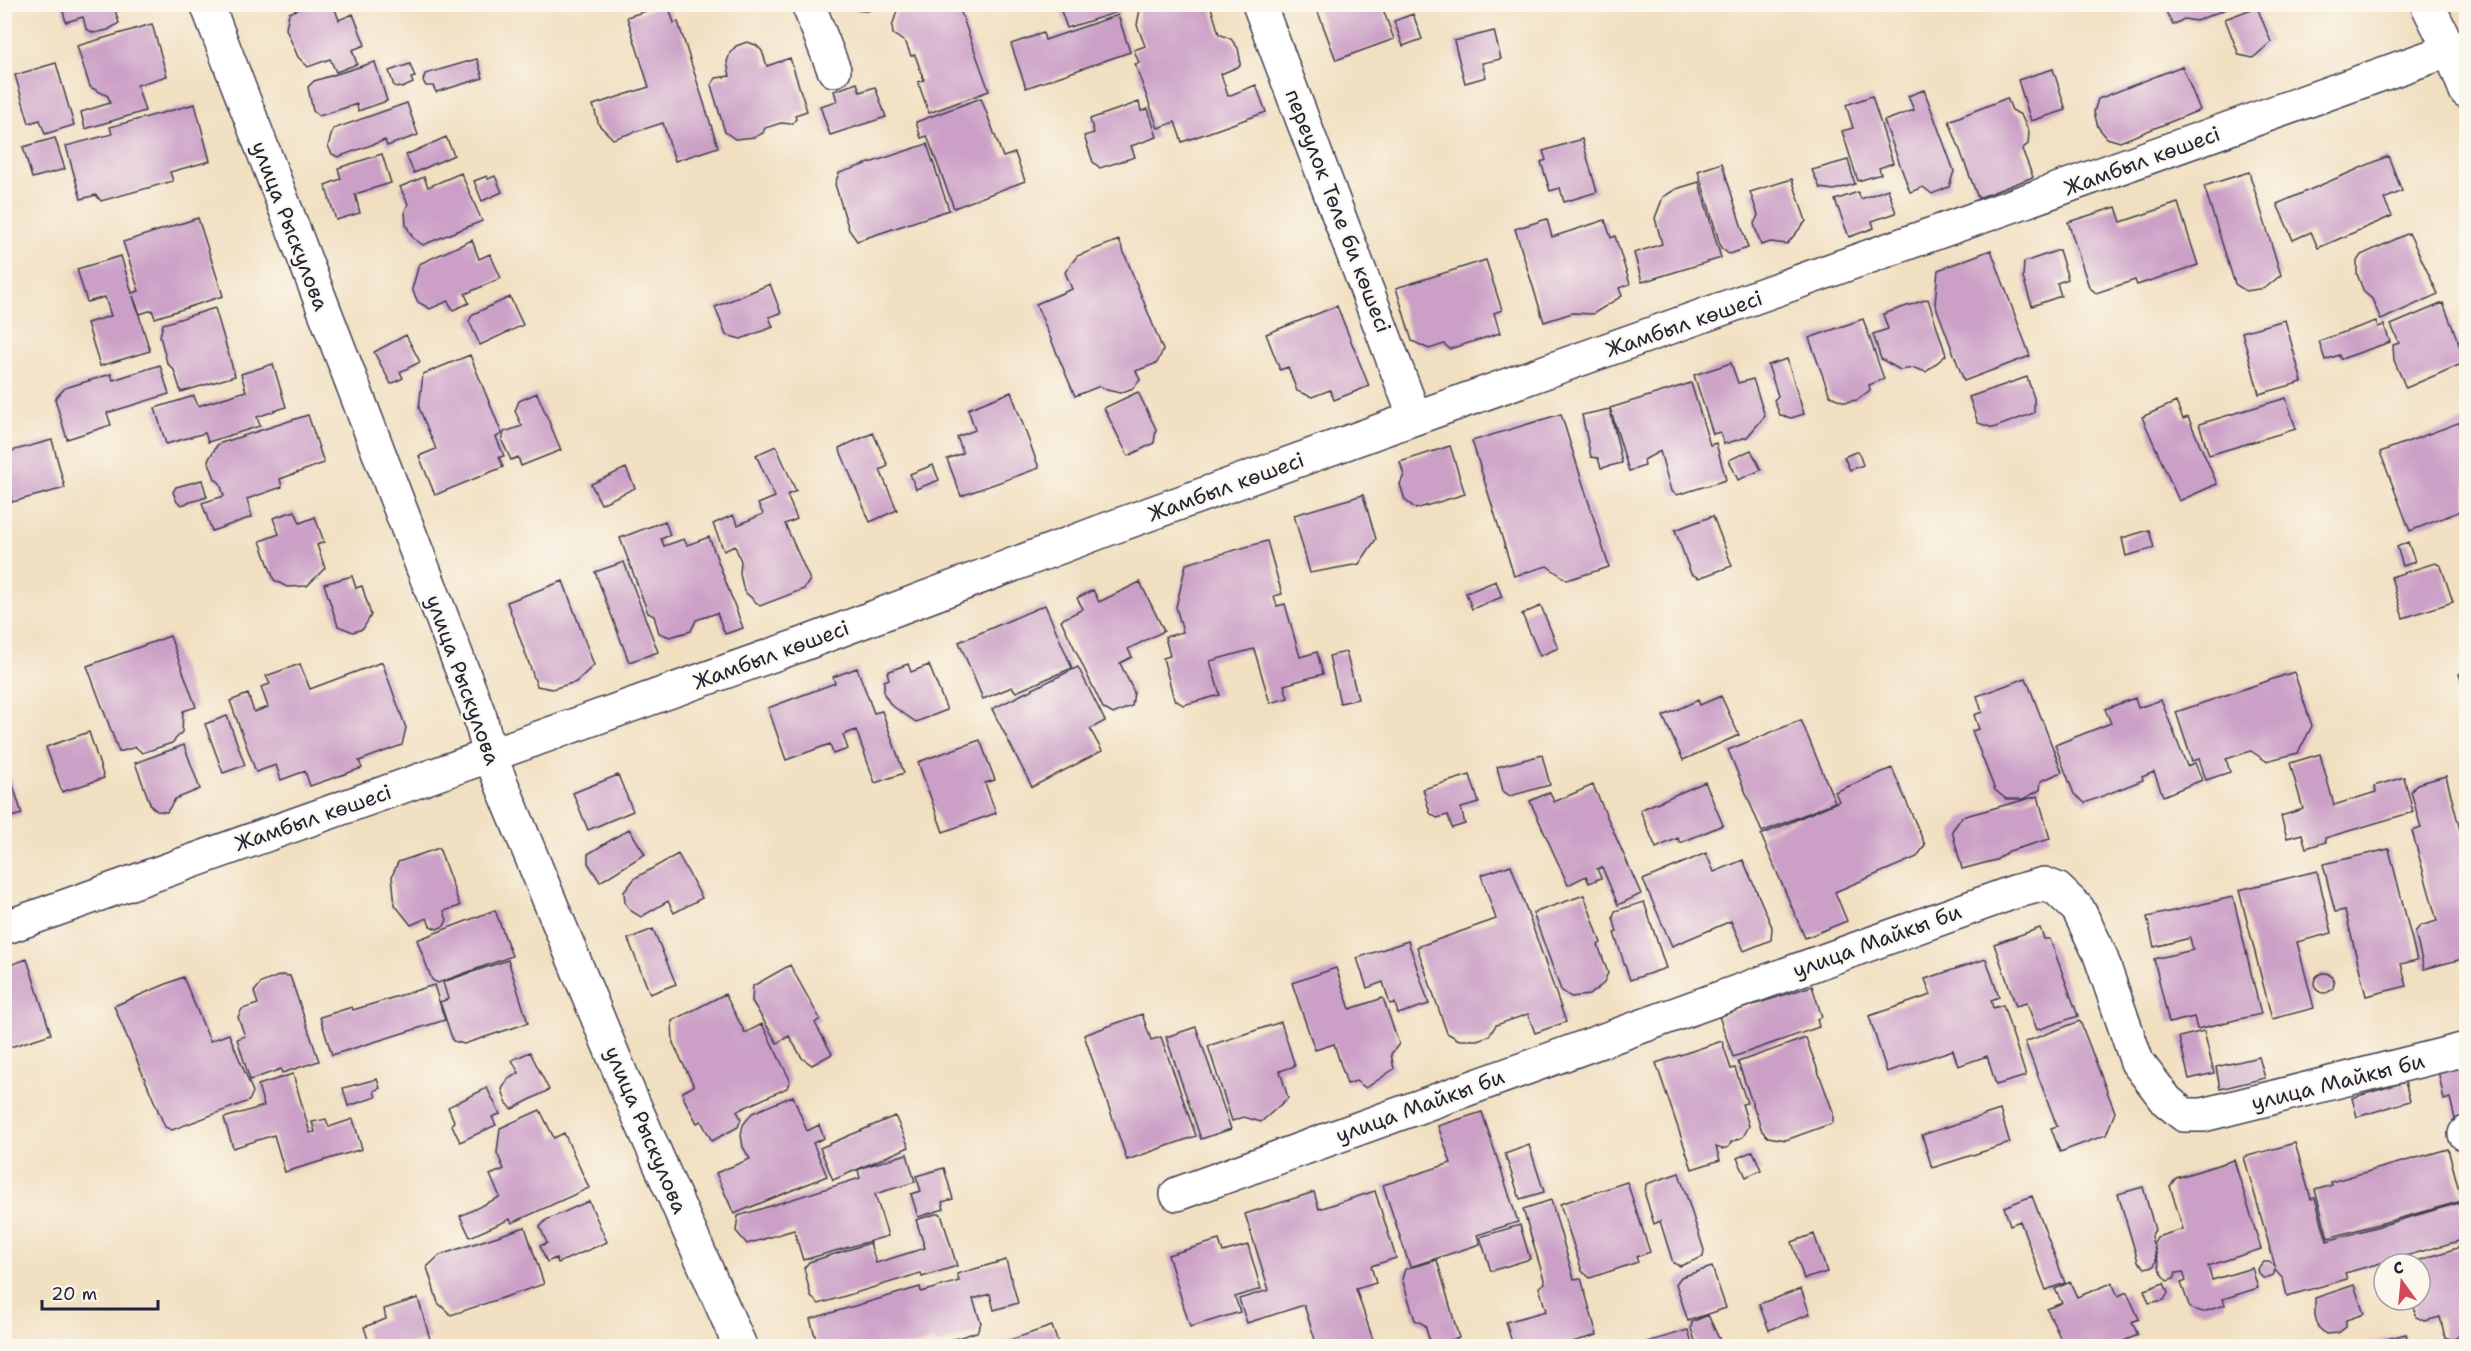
<svg xmlns="http://www.w3.org/2000/svg" width="2471" height="1351" font-family="'Shantell Sans',sans-serif">
	<style>
		.building { fill: #cb9fc6 }
		.lines { fill: none; stroke-linecap: round; stroke-linejoin: round }
		.street-casing { stroke: #413e4f; stroke-width: 36 }
		.street { stroke: #fff; stroke-width: 33 }
		.labels { text-anchor: middle; stroke-width: 4.5; stroke-linejoin: round; paint-order: stroke }
		.street-label { font-size: 21px; fill: #22223b; stroke: #fbf7ec }
	</style>
	<rect width="100%" height="100%" fill="#fbf7ec"/>
	<filter id="ink" filterUnits="userSpaceOnUse"><feTurbulence type="fractalNoise" baseFrequency=".0167" numOctaves="2"/><feDisplacementMap in="SourceGraphic" scale="12" xChannelSelector="R" yChannelSelector="G"/><feConvolveMatrix kernelMatrix="1 2 1 2 8 2 1 2 1" color-interpolation-filters="sRGB"/></filter>
	<filter id="wash" filterUnits="userSpaceOnUse"><feTurbulence type="fractalNoise" baseFrequency=".008" numOctaves="4" result="noise"/><feDisplacementMap in="SourceGraphic" scale="24" xChannelSelector="R" yChannelSelector="G"/><feGaussianBlur stdDeviation="1.35" result="paint"/><feColorMatrix in="noise" values="0 0 0 0 0 0 0 0 0 0 0 0 0 0 0 0 0 1.4 0 .05"/><feComposite in="paint" operator="in"/></filter>
	<g filter="url(#wash)">
		<rect width="100%" height="100%" fill="#f1dfc1"/>
		<g id="blocks">
			<path class="building" d="M61,4h65l1,3 -12,3 4,13 -11,7 -14,3 -8,-4 -3,-12 -17,5z
				M311,4h22l6,16 14,-6 12,31 -13,5 5,14 -21,8 -6,-13 -22,8 -10,-10 -12,-28 3,-16z
				M668,4l6,19 4,-1 40,125 -43,14 -12,-38 -50,16 -14,-14 -6,-20 56,-18 -22,-70z
				M854,4h30v1l-17,6 -10,-1z
				M905,4h53l31,87 -60,22 -11,-31 6,-2 -9,-25 -4,1 -5,-13 -13,-9 -1,-7 6,-20z
				M1070,4h53l1,6 -57,18 -7,-20z
				M1141,4h69l9,30 12,5 7,9 2,10v8l-19,8 7,22 28,-11 10,27 -84,30 -7,-20 -17,6 -23,-64 4,-1 -5,-13 11,-4 -8,-21z
				M1315,4h66l13,35 -58,21z
				M2162,4h74v1l-40,16 -12,-2 -11,6z
				M2257,7l14,35 -18,16 -14,-3 -14,-36z
				M1413,14l9,25 -19,7 -9,-25z
				M1118,15l12,37 -104,36 -15,-44 32,-11 2,7z
				M152,24l15,52 -30,9 8,26 -60,18 -4,-17 29,-9 -2,-7 -18,-9 -13,-41z
				M1494,31l7,28 -19,4 4,14 -21,6 -11,-42z
				M747,42l9,3 6,6 5,15 23,-8 17,53 -12,4 1,4 -4,5 -11,-1 -16,5 -2,5 -8,4 -20,2 -10,-7 -14,-47 5,-7 14,-2 -3,-14 3,-9 6,-7z
				M477,59l6,19 -47,14 -3,-6h-7l-3,-5 2,-7z
				M375,62l12,39 -29,10 -1,-7 -38,12 -6,-5 -5,-24 6,-6z
				M56,63l18,62 -29,9 -5,-14 -11,3 -14,-48z
				M410,64l5,13 -4,1 2,5 -11,5 -8,-2 -5,-15z
				M2182,66l18,44 -80,32 -13,-4 -9,-11 -4,-15 4,-13z
				M2053,69l13,41 -35,11 -13,-41z
				M857,83l3,9 15,-5 11,30 -56,18 -10,-29 17,-5 -3,-10z
				M1924,90l30,81 -5,16 -17,7 -9,-7 -13,5 -26,-71 30,-11 -6,-14z
				M1872,96l21,67 -14,5 2,6 -23,7 -16,-50 11,-3 -7,-23z
				M981,98l22,59 12,-4 10,28 -71,27 -27,-72 -6,2 -5,-16z
				M2007,98l5,12 9,5 8,17 -1,12 -6,5 11,28 -55,21 -29,-77z
				M1139,102l2,9 7,-2 9,28 -26,9 4,11 -35,11 -7,-6 -9,-26 10,-3 -4,-14z
				M407,103l11,32 -31,11 -2,-6 -47,17 -6,-3 -4,-8 5,-17z
				M195,104l15,57 -40,11 3,9 -72,20 -5,-6 -15,4 -15,-53 46,-12 -2,-7z
				M446,137l8,18 -40,18 -8,-18z
				M55,138l10,31 -33,9 -9,-31z
				M1582,139l15,53 -33,10 -4,-14 -10,3 -9,-29 5,-2 -3,-9z
				M927,144l22,66 -92,31 -8,-11 -14,-46 4,-11z
				M382,154l9,29 -36,11 5,19 -24,7 -11,-35 16,-6 -3,-11z
				M2388,156l14,35 -18,8 8,17 -74,32 -7,-16 -18,8 -16,-36z
				M1848,160l7,24 -21,6 -14,-2 -8,-18z
				M1722,163l26,85 -19,6 -8,-6 -23,-77z
				M2249,172l32,103 -16,13 -19,3 -11,-7 -31,-98z
				M461,173l21,48 -59,24 -10,-7 -7,-13 -1,-14 3,-7 -8,-17 24,-10 4,10z
				M487,176l1,3 7,-3 7,16 -20,9 -8,-20z
				M1792,179l14,42 -19,23 -16,-2 -10,3 -7,-21 4,-9 -8,-23z
				M1699,182l22,76 -79,24 -8,-29 28,-9 -7,-26 8,-21 13,-8z
				M1888,189l8,24 -24,8 2,7 -25,9 -14,-37 23,-8 3,7z
				M2178,203l20,62 -61,20 -2,-5 -39,13 -7,-6 -21,-65 48,-15 5,15z
				M198,218l25,78 -68,22 -3,-8 -12,4 -7,-18 17,55 -50,15 -13,-43 24,-7 -6,-19 -18,5 -10,-33 44,-13 11,37 7,-2 -16,-49z
				M1547,219l5,18 53,-17 6,18 4,-2 15,48 -11,4 3,8 -29,18 -21,-1 -28,9 -29,-93z
				M2409,233l29,61 -57,26 -9,-21 -8,-7 -7,-18v-13l4,-6z
				M472,240l7,19 11,-5 11,24 -36,16 4,9 -16,7 -5,-9 -18,8 -12,-7 -6,-13 7,-25z
				M1119,240l44,110 -6,13 -21,8 4,9 -7,8 -13,5 -13,-3 -7,-4 -25,10 -39,-92 36,-15 -7,-17 12,-16z
				M1991,250l39,106 -66,25 -29,-77 3,-34z
				M2059,250l9,29 -11,4 4,13 -29,10 -9,-28 1,-16z
				M1486,260l16,50 -8,3 6,20 -50,16 -6,-5 -15,5 -17,-8 -16,-53z
				M770,284l11,29 -12,4 4,10 -32,12 -15,-4 -11,-28z
				M510,297l13,28 -43,20 -11,-24 4,-7z
				M1928,299l18,56 -20,17 -12,-4 -14,2 -19,-11 -8,-25 15,-5 -5,-15z
				M2443,303l23,59 -60,26 -12,-28 -1,-15 6,-2 -8,-18z
				M1337,306l32,80 -35,14 -4,-10 -18,7 -15,-6 -9,-24 -8,3 -14,-36z
				M215,308l20,68 -54,16 -7,-22 -7,-7 -7,-27 3,-12z
				M1863,319l21,60 -15,6 1,5 -13,10 -12,2 -15,-6 -21,-58z
				M2285,320l17,62 -43,12 -17,-62z
				M2376,321l2,6 6,-2 6,17 -49,17 -2,-4 -14,5 -6,-19z
				M406,335l14,27 -20,10 3,6 -12,6 -17,-32z
				M470,355l32,79 -6,3 8,19 -5,1 4,10 -68,28 -16,-39 17,-7 -17,-41 4,-34z
				M1787,359l17,55 -13,4 -11,-3 -6,-15 4,-4 -10,-31z
				M1731,363l7,20 15,-4 12,37 -18,21 -23,7 -4,-12 -7,2 -19,-59z
				M273,364l13,43 -29,10 3,9 -52,16 -3,-9 -39,11 -11,-36 39,-12 4,10 48,-15 -5,-17z
				M160,365l9,29 -62,19 4,12 -44,14 -12,-40 10,-11 46,-14 2,6z
				M2027,377l7,21v15l-41,15 -15,-5 -9,-26z
				M1691,383l19,62 6,-2 10,37 -49,15 -6,-4 -11,-40 -16,9 1,6 -16,5 -19,-63z
				M1011,392l28,76 -78,28 -14,-37 16,-6 -6,-16 18,-7 -7,-21z
				M1138,392l18,37 -2,14 -26,13 -24,-48z
				M537,393l24,57 -40,16 -3,-9 -7,3 -9,-19 2,-9 18,-6 -7,-15 4,-10z
				M2286,398l10,31 -87,26 -10,-31z
				M2176,402l7,17 5,-2 29,67 -38,17 -37,-84z
				M1610,409l12,54 -21,5 -3,-10 -7,-1 -9,-42z
				M1561,414l48,153 -42,13 -20,-14 -33,10 -42,-135z
				M308,415l16,48 -44,16 2,8 -35,12 5,18 -40,14 -10,-28 22,-7 -4,-13 -5,-4 -7,-19 10,-16z
				M2466,420v89l-56,22 -30,-79z
				M873,433l15,33 -8,4 17,40 -27,12 -31,-74z
				M52,440l13,48 -53,14 -8,-28v-21z
				M776,446l20,45 -9,4 10,24 -12,5 25,56 -6,9 -44,17 -16,-15 -4,-17 1,-13 -6,-15 -11,5 -11,-27 20,-9 5,10 25,-11 -5,-10 17,-7 -19,-42z
				M1450,446l15,48 -49,15 -11,-9 -5,-16 4,-9 -4,-13z
				M1751,450l10,20 -23,10 -9,-20z
				M1858,451l5,14 -13,5 -6,-13z
				M933,465l6,15 -23,9 -6,-15z
				M626,468l9,20 -34,16 -10,-20z
				M202,480l5,17 -26,8 -4,-3 -4,-10 3,-5z
				M1363,495l13,44 -17,25 -49,9 -16,-58z
				M295,511l5,12 15,-6 9,25 -7,3 8,23 -18,18 -20,1 -13,-7 -14,-39 19,-7 -6,-16z
				M1713,516l19,50 -33,12 -8,-4 -16,-44z
				M665,521l5,14 -9,4 3,7 20,-7 3,6 22,-8 34,91 -18,6 -8,-21 -21,7 -5,11 -21,6 -11,-4 -5,-17 -6,-3 -28,-75z
				M2149,530l5,18 -28,8 -4,-18z
				M1267,541l15,53 -8,2 3,10 8,-2 15,53 17,-5 6,22 -39,11 4,13 -18,5 -16,-54 -44,12 10,34 -37,10 -9,-6 -11,-41 7,-2 -5,-19 18,-5 -7,-25 10,-43z
				M2408,542l7,20 -12,4 -6,-19z
				M624,562l34,90 -29,10 -34,-90z
				M2435,563l6,3 12,36 -50,16 -12,-41z
				M352,576l4,12 6,-2 9,29 -8,14 -10,3 -15,-6 -14,-42z
				M563,581l31,84 -18,17 -24,7 -15,-3 -30,-84z
				M1496,581l6,16 -30,12 -6,-16z
				M1140,582l24,49 -36,18 4,8 -12,6 14,29 -2,14 -19,8 -10,-6 -42,-88 22,-11 -6,-11 16,-8 6,12z
				M1045,605l27,63 -56,24 -4,-5 -29,12 -24,-57z
				M1541,606l17,42 -18,8 -18,-42z
				M170,636l26,71 -13,4 -1,21 -10,11 -30,10 -6,-6 -17,5 -32,-86z
				M1346,652l12,47 -18,4 -11,-47z
				M382,662l24,66 -4,17 -43,16 3,7 -52,18 -5,-15 -24,9 -5,-15 -20,7 -26,-71 18,-7 6,18 14,-5 -7,-20 9,-3 -4,-8 34,-12 10,25z
				M908,664l3,8 18,-7 18,45 -31,12 -25,-17 -7,-11v-13l5,-2 -2,-7z
				M1078,667l27,54 -15,8 12,22 -70,36 -40,-78z
				M857,668l17,45 8,-2 22,62 -29,10 -19,-53 -13,5 5,14 -15,5 -3,-10 -44,16 -18,-52 67,-25 -2,-6z
				M2294,672l18,54 -14,27 -32,8 -15,-10 -25,8 4,13 -24,8 -7,-21 -7,2 -16,-49z
				M2466,672v22l-7,-20z
				M2026,678l36,94 -21,9 -1,9 -17,9h-17l-11,-9 -23,-59 7,-2 -5,-14 8,-3 -5,-16z
				M1721,696l18,39 -56,25 -20,-44 35,-16 2,5z
				M2135,698l3,10 23,-8 26,66 8,-3 7,17 -39,16 -9,-24 -12,5 1,3 -58,23 -11,-9 -19,-49 56,-22 -6,-14z
				M227,716l18,49 -22,8 -18,-49z
				M1801,720l34,82 -73,30 -34,-82z
				M89,732l15,46 -42,14 -16,-45z
				M980,740l15,40 -10,3 11,30 -53,19 -25,-70z
				M184,745l16,44 -25,10 -8,13 -10,-1 -6,-5 -16,-43z
				M2320,754l14,51 42,-13 -2,-6 30,-9 9,35 -88,26 1,4 -20,6 -4,-14 -15,4 -6,-22 22,-7 -13,-46z
				M1542,755l8,30 -40,11 -7,-5 -6,-24z
				M1892,768l33,77 -8,12 -82,35 12,29 -42,17 -44,-103 78,-34 -4,-9z
				M618,775l15,36 -45,19 -15,-37z
				M1470,775l9,28 -18,5 4,16 -13,4 -4,-13 -11,3 -7,-5 -7,-24z
				M10,776l12,38 -18,5v-42z
				M2446,776l20,77v105l-42,11 -9,-37 5,-6 17,-5 -25,-90 9,-3 -10,-36 6,-8z
				M1705,782l18,43 -43,18 -2,-5 -22,10 -16,-38z
				M1593,785l48,109 -23,11 -16,-38 -5,2 4,9 -12,5 -3,-7 -18,9 -38,-84 20,-9 4,10z
				M2038,796l12,43 -41,12 -13,9 -34,9 -10,-38 10,-14z
				M629,829l16,25 -45,28 -12,-19v-9z
				M439,848l21,58 -16,5 3,9 -3,6 -7,3 -7,-3 -3,-8 -16,7 -16,-20 -3,-29 6,-14z
				M2389,849l28,111 -16,4 6,22 -41,10 -21,-86 -10,2 -12,-48z
				M1706,853l8,19 29,-12 29,67 -1,13 -27,11 -13,-30 -59,25 -29,-66z
				M678,854l24,44 -28,15 -6,-12 -27,16 -10,-6 -6,-8 -1,-11 11,-14z
				M1511,865l55,157 -31,11 -7,-19 -32,11 -7,11 -12,4h-18l-12,-7 -30,-86 79,-28 -15,-44z
				M2317,871l15,62 -35,9 17,66 -42,11 -33,-129z
				M1584,895l17,48 -3,2 10,28 -5,11 -14,11 -18,2 -10,-7 -28,-77z
				M2233,897l28,117 -64,15 -3,-12 -25,6 -15,-64 39,-9 -3,-12 -36,9 -7,-30z
				M1644,902l22,66 -36,12 -16,-47 3,-1 -4,-14 2,-7z
				M495,910l17,46 -74,27 -6,-3 -15,-40z
				M2040,928l4,11h6l28,77 -41,14 -10,-27 -11,3 -22,-62z
				M653,929l23,55 -26,10 -22,-55z
				M1408,941l21,63 -31,10 -3,-11 -5,1 -7,-22 -16,6 -10,-30z
				M27,959l24,75 -47,15v-82z
				M1986,959l13,38 -8,3 2,8 10,-3 23,71 -30,9 -9,-29 -29,10 -5,-16 -66,22 -18,-56 62,-21 -6,-16z
				M508,960l20,63 -64,21 -11,-3 -13,-39 8,-3 -5,-17z
				M790,965l30,54 -5,4 17,31 -20,11 -10,-7 -13,-22 -12,7 -25,-42 1,-15z
				M1336,968l14,41 33,-11 16,46 -8,10 3,15 -28,19 -10,-7 -9,3 -13,-40 -19,6 -23,-67z
				M2314 983a10 10 0 1 1 20 0a10 10 0 1 1-20 0Z
				M281,975l9,1 29,85 -37,12 -1,-4 -31,11 -13,-41 8,-3 -7,-19 4,-8 16,-5 -4,-12 7,-9z
				M183,977l27,64 19,-7 24,58 -4,9 -77,29 -7,-3 -51,-121z
				M434,985l11,35 -113,35 -12,-38 32,-10 1,3z
				M1812,986l10,31 -5,2 2,8 -86,30 -14,-41z
				M725,994l20,39 17,-9 28,56 -3,8 -50,23 4,8 -3,8 -26,14 -11,-20 -4,2 -13,-24 -1,-7 11,-6 -21,-43 -1,-22z
				M1142,1014l9,26 10,-3 35,99 -69,24 -43,-125z
				M2080,1021l35,91 -9,23 -46,17 -9,-24 6,-2 -32,-84z
				M1281,1022l14,44 -15,5 8,27 -27,24 -17,-5 -12,4 -24,-75z
				M1196,1027l35,102 -30,10 -35,-102z
				M2204,1031l10,42 -25,6 -10,-42z
				M1806,1038l27,74v11l-47,17 -18,-3 -6,-6 -24,-69z
				M1722,1041l9,28 4,-1 12,35 -5,1 7,22 -6,11 -12,5 -2,5 -7,2 -6,-2 4,13 -28,9 -36,-106z
				M530,1052l19,38 -37,19 -6,-7 -4,-13 6,-10 11,-6 -7,-13z
				M2259,1057l6,21 -45,11 -4,-22z
				M2466,1064v52l-11,3 -5,-21 -6,2 -6,-30z
				M293,1074l17,59 5,-1 -3,-10 14,-3 3,8 24,-8 9,30 -77,23 -11,-37 -41,13 -9,-30 40,-12 -6,-21z
				M377,1079l3,9 -6,3 2,6 -28,9 -5,-18z
				M2405,1082l5,19 -53,16 -5,-19z
				M487,1088l13,26 -8,3 4,8 -36,17 -8,-17 2,-4 -6,-14z
				M793,1096l14,35 12,-6 5,13 -11,5 14,33 -93,38 -18,-41 34,-14 -7,-12 -2,-12 2,-10 9,-12z
				M540,1110l14,28 10,-5 25,55 -77,35 -2,-4 -40,18 -10,-21 40,-19 -10,-22 14,-6 -7,-16 3,-25z
				M2000,1110l10,33 -78,25 -10,-33z
				M1482,1112l36,110 -41,13 3,9 -70,23 -27,-82 68,-22 -13,-37z
				M895,1116l14,31 -76,33 -13,-32z
				M2295,1143l16,56 4,-1 12,43 132,-38 7,27v9l-121,34 2,6 -60,17 -4,-17 -8,-9 -2,6 -5,2h-5l-4,-4 -1,-5 6,-7h5l6,4 -31,-109z
				M1529,1145l15,47 -24,7 -15,-45z
				M2448,1149l14,52 -134,37 -13,-48 17,-5 -1,-3z
				M1753,1151l8,19 -15,7 -9,-19z
				M907,1154l8,28 -40,12 13,42 -85,24 -9,-30 -47,14 -11,-13 2,-15 122,-38 -2,-8 6,-3z
				M2234,1160l27,89 -53,17 4,14 40,-12 6,20 -35,11 2,6 -22,7 -13,-4 -9,-25 5,-2 -3,-9 -7,1 -2,6 -7,2 -7,-11 -6,-25 2,15 -2,6 -9,2 -7,-7 -20,-67 25,-7 12,43 -4,6 2,8 4,-7 26,-8 -13,-43 6,-8z
				M944,1168l9,31 -11,3 2,7 -26,8 -7,-23 10,-3 -5,-15z
				M1679,1173l25,77 -1,7 -23,9 -7,-3 -13,-42 -6,3 -9,-29 1,-11z
				M1627,1182l23,70 -14,5 2,5 -48,16 -8,-7 -22,-67z
				M1375,1191l21,67 -25,8 5,17 -20,6 19,57h-58l-13,-41 -57,18 -8,-24 30,-9 -24,-76 69,-22 5,17z
				M2032,1196l33,87 -19,7 -26,-69 -10,4 -6,-18z
				M1551,1200l23,79 7,-1 16,57 -39,11h-45l-7,-24 40,-11 -7,-24 6,-4 -22,-74z
				M589,1201l18,41 -49,21 -2,-5 -9,4 -7,-16 7,-3 -7,-16 6,-7z
				M936,1214h5l16,52 -35,11 -1,-4 -102,31 -8,-7 -7,-29 5,-6 61,-19 6,20 49,-15 -9,-28z
				M1520,1225l10,34 -39,12 -11,-34z
				M525,1227l19,57 -93,31 -13,-12 -11,-36 13,-12z
				M1814,1234l13,38 -23,7 -12,-37z
				M1219,1240l4,12 25,-7 13,44 -26,8 5,15 -50,15 -22,-72z
				M2466,1245v88l-15,6 -6,-2 -5,-20 -15,4 -9,-4 -3,-17h7v-36h-12z
				M1006,1260l12,43 -24,7 -4,-16 -17,5 8,24 -4,9 -42,13 -1,-4 -21,5h-95l-8,-27 110,-32 1,5 38,-11 -2,-7z
				M1437,1260l22,78 -28,8 -6,-21 -10,-5 -13,-41 3,-10z
				M1712,1267l14,41 -38,13 -12,-37 5,-7z
				M2070,1282l7,15 35,-14 6,13 9,-4 12,27 -7,3 6,13 -27,11h-47l-17,-37 15,-6 -7,-14z
				M2164,1283l4,10 -4,7 -15,3 -5,-13z
				M2354,1285l10,29 -18,6v7l-8,6 -12,1 -8,-7 -3,-12v-17z
				M1801,1289l9,25 -41,16 -10,-26z
				M418,1298l12,41 -27,7h-33l-6,-19 22,-8 -2,-10z
				M1708,1315l14,30 -2,1h-23l-6,-17 1,-7z
				M1052,1326l7,20h-63l2,-2z
				M1688,1330l5,16h-59z
				M2406,1334l3,12h-49z"/>
		</g>
	</g>
	<g filter="url(#ink)">
		<use href="#blocks" fill-opacity="0" stroke="#413e4f" stroke-width="1.5"/>
		<g class="lines">
			<g class="street-casing">
				<path id="street" d="M207,4l273,713 10,39 137,333 113,257
					M808,4l26,66
					M1259,4l156,414
					M2427,4l23,46 16,41
					M4,928l802,-285 299,-113 310,-112 1035,-368
					M2465,1134l1,-1
					M1177,1194l837,-302 30,-8 13,5 21,20 21,43 38,110 30,39 17,14h19l263,-66"/>
			</g>
			<use href="#street" class="street"/>
		</g>
	</g>
	<g class="labels">
		<g class="street-label">
			<text transform="translate(2142 161) rotate(-20)" y="7">Жамбыл көшесі</text>
			<text transform="translate(1338 211) rotate(69)" y="7">переулок Төле би көшесі</text>
			<text transform="translate(290 226) rotate(69)" y="7">улица Рыскулова</text>
			<text transform="translate(1684 324) rotate(-19)" y="7">Жамбыл көшесі</text>
			<text transform="translate(1226 487) rotate(-20)" y="7">Жамбыл көшесі</text>
			<text transform="translate(771 655) rotate(-20)" y="7">Жамбыл көшесі</text>
			<text transform="translate(463 680) rotate(70)" y="7">улица Рыскулова</text>
			<text transform="translate(313 818) rotate(-19)" y="7">Жамбыл көшесі</text>
			<text transform="translate(1877 941) rotate(-20)" y="7">улица Майкы би</text>
			<text transform="translate(2338 1082) rotate(-14)" y="7">улица Майкы би</text>
			<text transform="translate(1420 1106) rotate(-20)" y="7">улица Майкы би</text>
			<text transform="translate(646 1130) rotate(67)" y="7">улица Рыскулова</text>
		</g>
	</g>
	<rect width="2471" height="1351" fill="none" stroke="#fbf7ec" stroke-width="24"/>
	<g transform="translate(2402 1282) rotate(345)"><circle r="28" fill="#fbf7ec" stroke="#a4a2a5" stroke-width="1.5"/>
	<path d="M0-4.5L10 22L0 15L-10 22Z" fill="#d1495b"/>
	<text y="-9" font-size="16" font-weight="bold" text-anchor="middle" fill="#22223b">С</text>
	</g>
	<path d="M42 1300v9h116v-9" fill="none" stroke="#22223b" stroke-width="3"/>
	<text x="51" y="1300" font-size="18" fill="#22223b" stroke="#fbf7ec" stroke-width="4.5" paint-order="stroke">20 m</text>
</svg>
